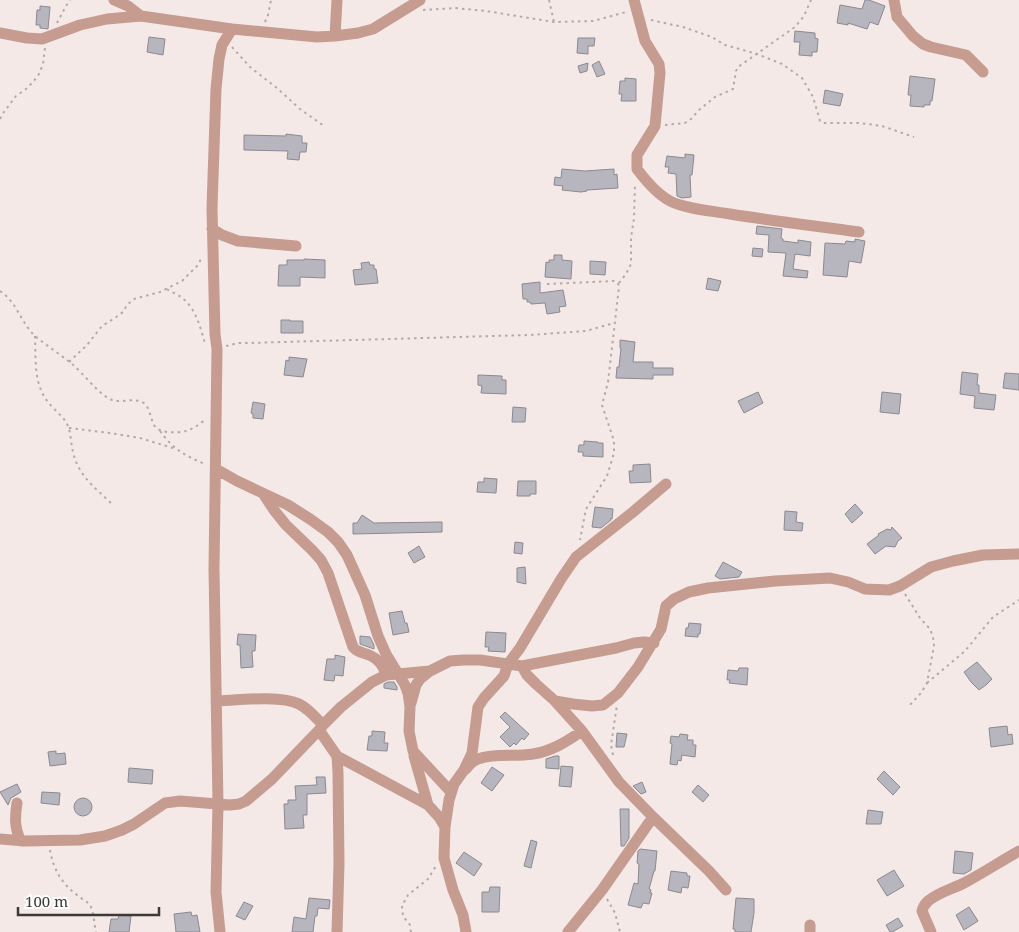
<svg xmlns="http://www.w3.org/2000/svg" width="1019" height="932" font-family="'Noto Serif',serif">
	<style>
		.building { fill: #b7b5be; stroke: #8b8991 }
		.lines { fill: none; stroke-linecap: round; stroke-linejoin: round }
		.path { stroke: #b3aaa8; stroke-width: 2; stroke-dasharray: 2.5 4; stroke-linecap: butt }
		.street { stroke: #c69b90; stroke-width: 11 }
	</style>
	<rect width="100%" height="100%" fill="#f4e9e6"/>
	<path class="building" d="M865,0h4l16,6 -7,19 -8,-3 -3,7 -19,-6v2l-11,-2 3,-18 22,4z
		M40,6l10,1 -2,22 -8,-1v-3h-4l1,-15h3z
		M795,31l20,2v5l3,1 -1,13h-5v4l-13,-1 1,-13h-6z
		M149,37l16,2 -2,16 -16,-3z
		M578,38h17l-1,8h-6v8l-11,-1z
		M599,61l6,13 -8,3 -5,-12z
		M588,63l-1,8 -7,2 -2,-7z
		M910,76l25,3 -3,22h-2v4h-6v2l-14,-1 1,-11h-3z
		M625,78l11,1v22h-15l1,-7h-3l1,-13h5z
		M825,90l18,4 -3,12 -17,-3z
		M286,134l16,2v7h5l-1,9h-6l-1,8 -12,-1 1,-8 -44,-1v-15l42,1z
		M685,154l9,1 -2,20h-2l1,22 -9,1 -5,-2 -1,-22 -8,-1 1,-6h-4l2,-11 18,2z
		M562,169l23,2 29,-2v6l3,-1 1,14 -31,2v1l-6,1 -19,-2 1,-4 -9,-1 1,-8 6,1z
		M757,226l25,3 -1,9 2,1v2l15,2v-3l13,2 -1,14 -15,-2 -2,15 15,2 -1,7 -24,-2 3,-23 -18,-1 1,-17 -13,-1z
		M855,239l10,2 -4,22 -12,-2 -2,16 -24,-2 2,-32 20,1 1,-3 9,1z
		M753,248l10,1 -1,8 -10,-1z
		M554,255h8v5l10,1 -1,18 -26,-2 1,-15 3,1v-3h5z
		M304,259l21,1v18l-25,-1v9h-22l1,-21h8v-5h17z
		M590,261l16,1 -1,13 -15,-1z
		M369,262l1,3h4v4h2l2,14 -23,2 -2,-15 9,-1 -1,-6z
		M708,278l13,3 -3,10 -12,-2z
		M540,282v11l23,-3 3,16 -7,1 1,5 -13,2 -2,-11 -14,1 -1,-2h-3v-3h-4l-1,-15z
		M281,320h9v1h13v12h-22z
		M620,340l15,2 -2,20h20v6h20v7h-20v4l-37,-1 1,-11h2l2,-19h-1z
		M289,357l18,2 -4,18 -19,-2 2,-15 3,1z
		M962,372l16,2 -1,11h2v8l17,2 -2,15 -20,-2 1,-12 -15,-2z
		M1005,373l14,1v16l-16,-2z
		M478,375l24,1v4h4v14l-25,-1 1,-7 -4,-1z
		M758,392l5,11 -19,10 -6,-12z
		M882,392l19,2 -2,20 -19,-2z
		M253,402l12,2 -2,15 -10,-1v-4l-2,-1z
		M513,407l13,1 -1,14h-13z
		M584,441l14,1v1h5v14l-20,-1v-4h-5l1,-7h5z
		M650,464l1,18 -21,1 -1,-12h4v-6z
		M484,478l13,1 -1,14 -19,-1 1,-10h6z
		M518,481h18v13h-6v2h-13z
		M855,504l8,9 -11,10 -7,-9z
		M595,507l18,2 -1,10 -1,-1v2l-10,8 -9,-1z
		M785,511l12,1 -1,10 7,1 -1,8 -18,-1z
		M362,515l12,8 68,-1v10l-89,2v-11h4z
		M892,527l10,11 -4,3 -3,6 -9,-1 -11,8 -8,-10 12,-9 -1,-1 9,-5 4,1z
		M515,542l8,1 -1,11 -8,-1z
		M419,546l6,11 -11,6 -6,-10z
		M723,562l19,10 -3,5 -19,2 -5,-3z
		M525,567l1,17 -9,-2v-14z
		M402,611l3,12h2l2,9 -16,3 -4,-22z
		M689,623l12,1 -1,10h-2v3l-13,-1 1,-8h2z
		M486,632l20,1 -1,19 -17,-1 1,-4h-4z
		M238,634l18,1 -1,16h-3l1,16 -12,1 -1,-23h-3z
		M360,636l10,1 4,8v4l-14,-5z
		M335,655l10,2 -2,19 -8,-1 -1,6 -10,-1 3,-21h8z
		M977,662l15,17 -6,6 -7,5 -8,-8 -7,-10z
		M739,668h9l-1,17 -18,-2 1,-3h-3l1,-10 10,1z
		M388,682h6l3,5v3l-13,-2v-4z
		M505,712l24,22 -5,6 -2,-2 -6,7 -2,-2 -4,4 -10,-10 10,-10 -10,-10z
		M1007,726l1,9 4,-1 1,10 -22,3 -2,-19z
		M372,731l13,1 -1,11h4l-1,8 -20,-1 2,-14h3z
		M617,733l10,1 -3,13h-8z
		M680,734l8,1 -1,5h6v5h3l-1,12 -13,-2 -1,6 -3,-1 -1,5 -7,-1 2,-20 -2,-1 1,-7 8,1z
		M56,751v3l9,-1 1,11 -16,2 -2,-14z
		M555,756h4v13l-13,-1v-9z
		M561,766l12,1 -2,20 -12,-1z
		M492,767l12,8 -12,16 -11,-8z
		M129,768l24,2 -1,14 -24,-2z
		M884,771l16,16 -7,8 -16,-16z
		M316,777h9l1,16 -19,1v21h-4l1,13 -19,1 -1,-25h4v-4h8l-1,-14 22,-1z
		M642,782l4,10 -5,2 -8,-8z
		M17,784l4,8 -10,6 -3,7 -8,-13z
		M698,785l11,10 -6,7 -11,-10z
		M42,792l18,1 -1,12 -18,-2z
		M74 807a9 9 0 1 1 18 0a9 9 0 1 1-18 0Z
		M620,809h9v29l-5,8h-3z
		M868,810l15,2 -2,12h-15z
		M531,840l6,2 -6,26 -7,-2z
		M640,849l17,2 -2,20h-1l-5,18 2,1 -1,3h2l-3,11 -6,-1 -2,5 -13,-3 6,-22 4,1 1,-20 -2,-1 1,-12z
		M955,851l18,2 -2,17 -7,4 -11,-1z
		M464,852l18,12 -8,12 -18,-13z
		M894,870l10,16 -17,10 -10,-16z
		M671,871l16,2v3h3l-2,12 -6,-1 -1,6 -13,-3z
		M490,887h10l-1,25h-17v-20h7z
		M309,898l21,2 -1,9 -11,-1 -1,8h-2l-2,16h-21l2,-15 12,2z
		M736,898l18,1v14l-3,19h-16v-3h-2z
		M244,902l9,4 -8,14 -9,-4z
		M969,907l9,14 -14,9 -8,-15z
		M191,912l1,4 5,-1 3,17h-24l-2,-18z
		M119,915l12,1 -2,16h-20l2,-13h7z
		M898,918l5,8 -11,6h-2l-4,-7z"/>
	<g class="lines">
		<path class="path" d="M549,0l5,22
			M423,10l32,-2 31,3 68,11 39,-1 33,-9
			M651,20l32,7 29,10 13,8 32,9 25,10 20,14 11,19 7,24 5,2h35l22,3 32,11
			M265,22l3,-7 3,-15
			M57,23l9,-17 4,-6
			M232,47l18,20 28,22 22,20 24,17
			M0,119l4,-7 12,-16 10,-7 7,-7 6,-8 4,-10 2,-16
			M665,125l20,-2 6,-4 8,-9 16,-13 18,-8 3,-18 2,-4 57,-40 9,-11 7,-16
			M619,283l7,-9 5,-10v-26l3,-20 1,-34
			M547,284l67,-3 4,2 1,4 -11,95 -6,23 12,36v12l-7,23 -21,33 -6,31
			M167,289c4,3 10,5 14,8 15,11 19,30 24,46
			M0,291c17,11 21,32 35,45 12,10 25,18 37,28 11,9 24,27 36,34 11,7 23,-1 34,4 8,4 8,16 12,23 5,9 23,8 32,6 7,-2 14,-7 20,-12
			M35,336c1,23 -2,47 13,66 7,9 18,16 21,27 2,7 2,15 4,23 5,23 22,36 38,51
			M226,346l12,-3h10l281,-8 57,-4 28,-8
			M69,362l18,-17 15,-19 13,-8 8,-6 4,-7 7,-6 26,-7 22,-11 16,-16 4,-8
			M69,428l41,5 30,5 36,11
			M160,431c13,18 25,25 45,33
			M905,594l15,24 10,11 3,8 1,9 -7,37 -6,10 -12,13
			M927,683l38,-32 28,-34 26,-17
			M613,755l-2,-10 6,-40
			M50,850c3,19 12,34 27,45 4,4 10,6 13,10 4,7 4,19 6,27
			M607,899l8,14 5,19
			M411,932l-1,-7 -7,-9 -1,-10 6,-11 20,-16 8,-13"/>
		<path class="street" d="M114,0l14,6 13,10
			M634,0l11,41 14,23 1,9 -5,53 -18,29v14c9,12 20,25 33,32 15,8 43,10 60,13 43,7 86,12 129,18
			M894,0l3,17 16,19 10,8 8,3 35,8 17,17
			M0,33l27,5 15,1 38,-14 27,-6 34,-3 91,13 85,8 18,-1 23,-3 15,-4 47,-29
			M335,36l2,-36
			M212,229l10,6 16,6 58,5
			M216,469l21,12 51,24 22,14 18,13 10,10 9,13 18,40 13,41 8,18 19,31 3,8 2,14 -1,24 4,20 38,41
			M264,495l10,15 12,15 26,25 9,10 7,13 25,74c3,4 5,4 10,6 12,3 20,10 23,22
			M522,666l5,9 9,9 19,17 18,3 19,2 11,-1 15,-12 20,-26 23,-38 5,-23 8,-7 15,-7 19,-4 67,-7 55,-3 18,4 17,7 24,1 11,-4 31,-19 22,-6 30,-6 36,-1
			M217,701c21,-1 64,-6 82,3 10,5 17,14 24,21
			M555,701l27,30 37,51 34,35 56,54 17,19
			M411,703l5,-18 4,-6 10,-8 20,-10 13,-1h17l42,6 94,-18 18,-5 10,-1 10,1
			M319,730l18,26 1,17 1,91 -2,68
			M337,756l91,49 11,12 6,10
			M414,756l14,49
			M466,769c3,-4 7,-8 12,-10 17,-6 37,-2 55,-5 19,-3 33,-12 49,-23
			M17,803c-2,13 -3,25 4,38
			M0,839l25,2 55,-1 25,-4 17,-6 12,-6 31,-21 15,-2 50,4 9,-1 7,-3 26,-22 47,-49 5,-6 17,-17 31,-25 14,-7 44,-4
			M810,925v7
			M220,932l-4,-40 2,-88 -4,-235 3,-220 -2,-15 -3,-126 4,-119 3,-30 3,-14 10,-16
			M466,932l-3,-17 -10,-25 -9,-32 1,-31 4,-27 5,-16 10,-14 8,-17 6,-46 6,-9 20,-22 4,-12 12,-16 41,-69 15,-22 57,-45 33,-28
			M568,932l34,-42 51,-73
			M931,932l-9,-21c1,-4 3,-7 6,-10 11,-9 24,-12 36,-18 19,-10 37,-22 55,-32"/>
	</g>
	<path d="M18 907v8h141v-8" fill="none" stroke="#3d3937" stroke-width="2.5"/>
	<text x="25" y="907" font-size="15" fill="#3d3937" stroke="#ffffff" stroke-width="4" paint-order="stroke">100 m</text>
</svg>
